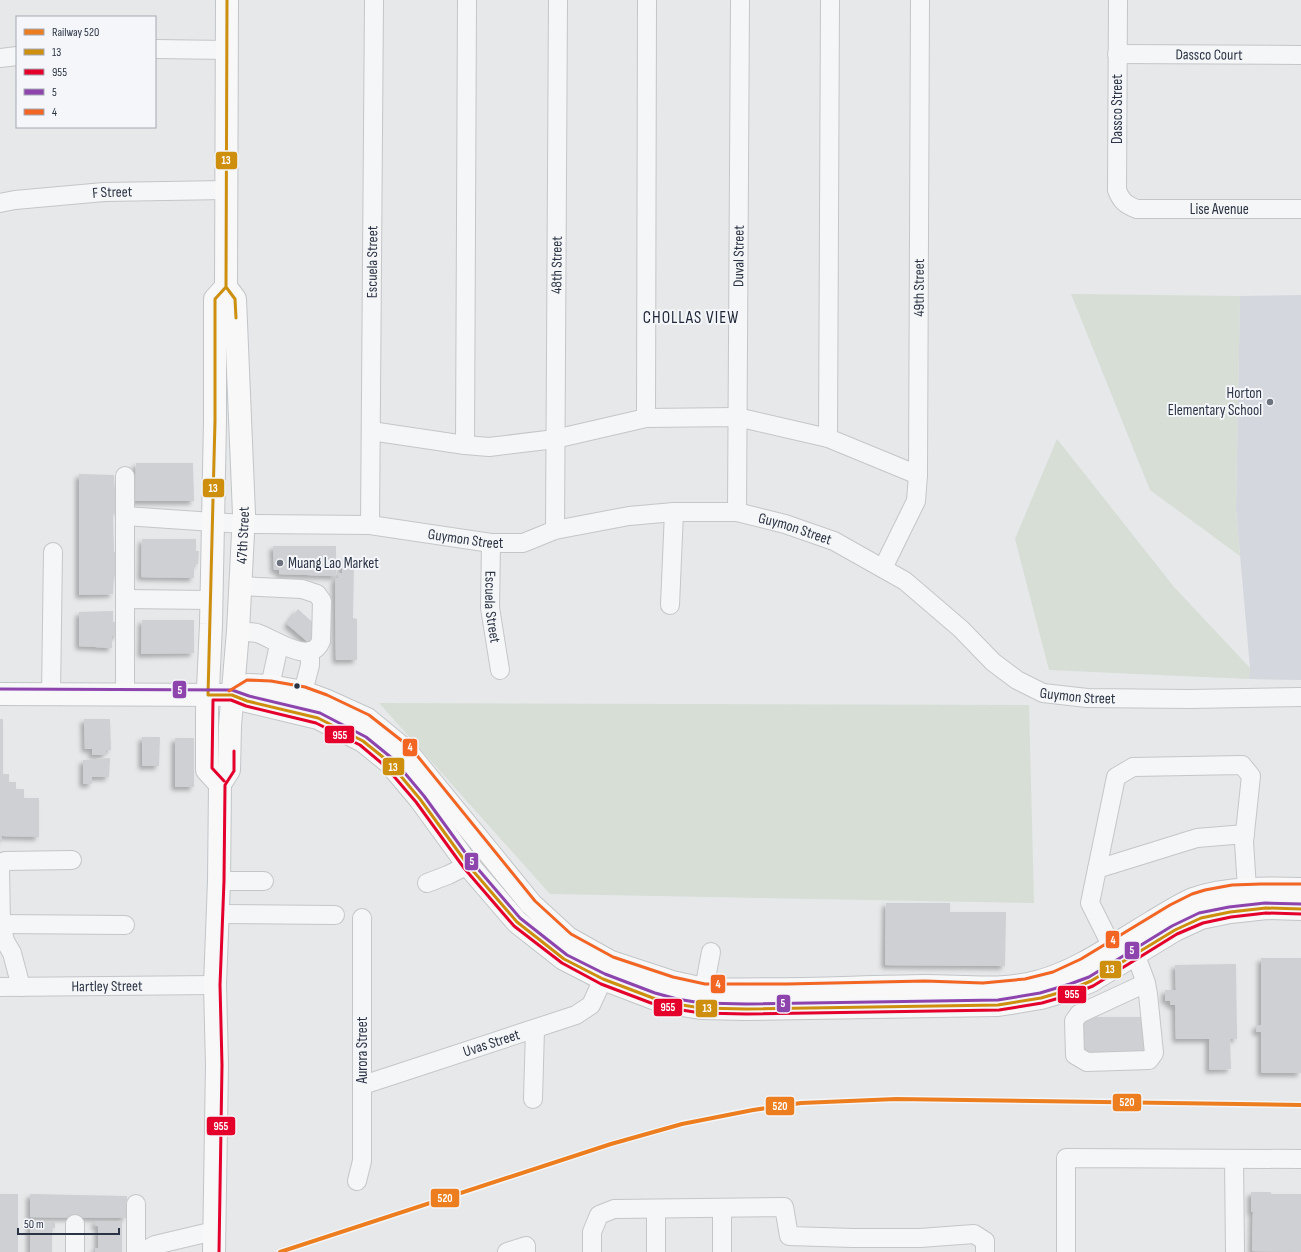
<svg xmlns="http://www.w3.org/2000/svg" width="1301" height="1252" font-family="'Sofia Sans Condensed',sans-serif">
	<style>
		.built { fill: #d4d7dd }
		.green { fill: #d6ded6 }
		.building { fill: #ced0d3; filter: url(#shadow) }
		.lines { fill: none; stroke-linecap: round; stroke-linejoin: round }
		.minor-casing { stroke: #c4c6c8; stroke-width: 20 }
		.major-casing { stroke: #c2c5c8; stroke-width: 24 }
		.minor { stroke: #f5f6f7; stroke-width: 18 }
		.major { stroke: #f8f8f8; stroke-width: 22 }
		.bus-1-casing { stroke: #f4f6f9; stroke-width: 6 }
		.bus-2-casing { stroke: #f4f6f9; stroke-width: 6 }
		.bus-3-casing { stroke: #f4f6f9; stroke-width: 6 }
		.bus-4-casing { stroke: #f4f6f9; stroke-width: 6 }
		.bus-1 { stroke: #ce8f0e; stroke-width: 3 }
		.bus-2 { stroke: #e4002b; stroke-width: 3 }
		.bus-3 { stroke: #8e44ad; stroke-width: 3 }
		.bus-4 { stroke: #f26522; stroke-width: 3 }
		.rail-1-casing { stroke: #f4f6f9; stroke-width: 7 }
		.rail-1 { stroke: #ec7e20; stroke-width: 4 }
		.poi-dot { fill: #6c737f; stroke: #f4f6f9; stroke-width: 1.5 }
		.bus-dot { fill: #2b3445; stroke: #f4f6f9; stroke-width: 1.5 }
		.labels { text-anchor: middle; stroke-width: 4; stroke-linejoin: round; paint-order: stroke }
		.street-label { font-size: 15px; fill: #2b3445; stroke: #f4f6f9 }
		.poi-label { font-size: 15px; fill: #2b3445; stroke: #f4f6f9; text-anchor: end }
		.quarter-label { font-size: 17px; letter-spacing: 1px; fill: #1d2536; stroke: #f4f6f9 }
		.line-badge { stroke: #f4f6f9; stroke-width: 1.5 }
		.badge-label { font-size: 11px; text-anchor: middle; font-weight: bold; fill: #fff }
	</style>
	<defs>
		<filter id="shadow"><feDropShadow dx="-3.5" dy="3.5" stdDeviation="2" flood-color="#0004"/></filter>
	</defs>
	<rect width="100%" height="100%" fill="#e6e8ea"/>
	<path class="built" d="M1301,295v385l-52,-1 1,-11 -14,-159 4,-213z"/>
	<path class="green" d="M1071,294l169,2 -4,213 4,47 -90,-66z
		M1057,439l117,148 76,81 -1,11 -200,-9 -34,-131z
		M379,703l650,2 5,198 -484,-9z"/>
	<path class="building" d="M136,463h57l1,38h-59z
		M79,474l35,1 1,16h2l2,18h-3v4h-3l1,39h2l1,24h-3l-1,18 -34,1z
		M142,539h54v12h3l-1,13 -4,1v13l-53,-1z
		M273,546h63v30l-57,-2v-4h-5z
		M354,558l-1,60 4,1v41h-21l-1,-82h3v-5h4v-14z
		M298,609l22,20 -11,14 -22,-19z
		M113,611v11h4v14h-5v12l-33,-2v-34z
		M142,620h52v33l-53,1z
		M0,719h3v55h6v8h7v7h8v9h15v39l-37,-1v5h-2z
		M84,719h26l1,31h-5v5h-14v-6h-7z
		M142,737h18l-1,29h-17z
		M175,738h19v49h-19z
		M110,758l-1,19h-17v7h-9v-24z
		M886,903h64v9h56l-1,54 -120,-1z
		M1261,958h40v115h-40v-41h-5v-7h5z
		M1236,964l1,75h-7l1,30 -22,1v-31h-33l-1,-34h-5v-4h-5v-11h11l-1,-25z
		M1083,1017h61l1,40h-61z
		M1251,1192h20v2h30v58l-49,-1 1,-39h-2z
		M0,1194h18v58h-18z
		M30,1194l97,2 -1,22 -96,-1z
		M95,1221h27v31h-27v-4h3v-22h-3z
		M30,1222h25v6h-3v24h-22z"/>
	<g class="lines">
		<g class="minor-casing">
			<g id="minor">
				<path id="s1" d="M1118,0l-1,190c4,11 9,15 20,19h164"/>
				<path d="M155,49l72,1"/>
				<path id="s2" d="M1117,54l184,1"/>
				<path d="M0,58l17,-2"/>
				<path id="s3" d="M0,203l15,-3 89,-8 122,-2"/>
				<path d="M646,418l1,-418"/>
				<path d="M371,431l94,14 24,2 66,-8 91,-21 91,-1 91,21 90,37"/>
				<path d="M828,438l2,-438"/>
				<path d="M465,445l2,-445"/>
				<path id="s4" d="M737,512l3,-512"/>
				<path id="s5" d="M125,516l118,8 127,1 121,18h32l32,-13 74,-14 45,-4h63l48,12 49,17 71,40 56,48 32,33 24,18 26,13 44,5 103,1 111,-2"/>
				<path id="s6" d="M370,525l4,-525"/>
				<path id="s7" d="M555,530l3,-530"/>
				<path id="s8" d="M491,543l-1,65 10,62"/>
				<path id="s9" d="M883,568l33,-67 2,-26 2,-475"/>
				<path d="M125,599l85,1"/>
				<path d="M670,605l4,-93"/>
				<path d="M238,631c6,1 13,1 19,2 16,5 54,34 64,8l1,-40 -5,-7 -15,-5 -62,-3"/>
				<path d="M270,686l9,-41"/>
				<path d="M303,692l7,-27v-14"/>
				<path d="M51,694l2,-142"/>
				<path d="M125,694v-218"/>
				<path d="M1097,869l100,-31 48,-4"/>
				<path d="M219,881h45"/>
				<path d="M427,883l21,-8 20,-10"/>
				<path d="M217,914l118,1"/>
				<path d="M1,924l124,1"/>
				<path d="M1112,947l-22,-44 26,-126 17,-10 109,-2 9,11 -7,66 3,47"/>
				<path d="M1135,953l11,30 2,11 6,59 -5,7 -62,2 -12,-7 -1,-34 5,-7 67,-31"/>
				<path id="s10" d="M0,987l215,-2"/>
				<path d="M21,987l-9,-34 -7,-12 -4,-17 -1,-56 5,-7 67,-1"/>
				<path d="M704,989l7,-37"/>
				<path id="s11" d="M363,1085l213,-70 15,-10 12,-26"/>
				<path d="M533,1099l2,-70"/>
				<path d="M1234,1159l1,93"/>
				<path d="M357,1181l5,-20v-243"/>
				<path d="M136,1204v48"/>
				<path d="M656,1209v43"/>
				<path d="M75,1224v28"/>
				<path d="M142,1252l13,-7 59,-14"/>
				<path d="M507,1252l19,-6v6"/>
				<path d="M592,1252v-20l7,-17 15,-6 170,-2 5,29 64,2h67l54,-4 11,7v11"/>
				<path d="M722,1252v-44"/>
				<path d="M1066,1252v-94l235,1"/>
			</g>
		</g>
		<g class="major-casing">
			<g id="major">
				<path d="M0,694l232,1 15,6 71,17 45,23 26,21 31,37 48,66 49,57 47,37 39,20 50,19 23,6 25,4 45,1 252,-4 43,-7 31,-9 19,-8 84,-51 26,-12 29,-6 19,-2 17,-2 35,1"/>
				<path d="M232,695l16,-10 22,1 33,6 22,8 42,19 40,33 124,152 37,34 43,24 61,20 32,7c74,2 148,-2 221,-3 39,0 77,6 115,-5 38,-10 78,-39 112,-59 13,-8 27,-17 41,-23 33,-12 74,-11 108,-10"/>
				<path d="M220,784l-13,-14v-60l4,-86 4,-203v-122l11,-12"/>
				<path id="s12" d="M214,1252l3,-187 -2,-80 4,-104 1,-97 9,-14 1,-44 8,-95 6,-117 -9,-215 -9,-12 1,-287"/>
			</g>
		</g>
		<use href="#minor" class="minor"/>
		<use href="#major" class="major"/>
		<g class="bus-1-casing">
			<path id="bus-1" d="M227,0l-1,287 9,12 1,19
				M226,287l-11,12v122l-7,274h24l15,6 71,17 45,23 26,21 31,37 48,66 49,57 47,37 39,20 50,19 23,6 25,4 45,1 252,-4 43,-7 31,-9 19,-8 84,-51 26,-12 29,-6 36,-4 35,1"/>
		</g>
		<g class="bus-2-casing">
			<path id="bus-2" d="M224,781l-12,-13 1,-68h18l15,6 70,17 44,22 25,21 31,36 48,66 50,58 48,37 39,21 50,19 24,6 26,4 45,1 253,-4 43,-7 31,-9 20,-8 84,-52 26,-11 28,-6 35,-4 35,1
				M219,1252l3,-187 -2,-80 4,-104 1,-96 9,-14v-20"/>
		</g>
		<g class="bus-3-casing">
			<path id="bus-3" d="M0,689l232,1 17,6 71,17 46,24 27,22 31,37 48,66 48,56 47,37 38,19 50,19 22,6 24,4 45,1 252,-4 42,-7 30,-9 19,-7 83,-51 27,-13 30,-6 36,-4 36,1"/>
		</g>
		<g class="bus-4-casing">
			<path id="bus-4" d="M229,691l18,-11 24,1 34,6 22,8 42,20 42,33 124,153 36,33 42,23 60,20 32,7h82l138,-3 58,2 42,-4 28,-7 28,-13 89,-54 22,-11 13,-4 27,-5 29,-1h40"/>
		</g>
		<use href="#bus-1" class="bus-1"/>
		<use href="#bus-2" class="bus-2"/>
		<use href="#bus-3" class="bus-3"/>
		<use href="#bus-4" class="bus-4"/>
		<g class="rail-1-casing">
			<path id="rail-1" d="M280,1252l331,-108 71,-20 71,-14 48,-7 95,-4 405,6"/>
		</g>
		<use href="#rail-1" class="rail-1"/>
	</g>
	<g class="poi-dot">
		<circle cx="1270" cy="402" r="4"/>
		<circle cx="280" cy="563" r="4"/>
	</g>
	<circle class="bus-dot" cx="297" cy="686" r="3.5"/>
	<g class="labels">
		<g class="street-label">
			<text dy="5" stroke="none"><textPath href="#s2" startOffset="92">Dassco Court</textPath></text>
			<text transform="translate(1117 109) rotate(-90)" y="5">Dassco Street</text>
			<text dy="5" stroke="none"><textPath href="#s3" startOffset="113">F Street</textPath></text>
			<text dy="5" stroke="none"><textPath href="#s1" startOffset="301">Lise Avenue</textPath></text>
			<text dy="5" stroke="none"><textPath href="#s4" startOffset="256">Duval Street</textPath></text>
			<text dy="5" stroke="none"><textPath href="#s6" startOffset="263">Escuela Street</textPath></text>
			<text dy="5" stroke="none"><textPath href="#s7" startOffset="265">48th Street</textPath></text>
			<text dy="5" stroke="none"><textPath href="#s9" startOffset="288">49th Street</textPath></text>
			<text dy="5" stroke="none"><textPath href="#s5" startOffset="678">Guymon Street</textPath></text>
			<text dy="5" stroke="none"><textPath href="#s12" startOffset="720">47th Street</textPath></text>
			<text dy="5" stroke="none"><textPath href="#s5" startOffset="342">Guymon Street</textPath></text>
			<text dy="5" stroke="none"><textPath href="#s8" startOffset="64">Escuela Street</textPath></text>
			<text dy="5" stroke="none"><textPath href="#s5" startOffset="1014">Guymon Street</textPath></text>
			<text dy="5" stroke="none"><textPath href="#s10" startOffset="107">Hartley Street</textPath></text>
			<text dy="5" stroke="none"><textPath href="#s11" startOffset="135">Uvas Street</textPath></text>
			<text transform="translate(362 1050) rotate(-90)" y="5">Aurora Street</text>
		</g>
		<g class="poi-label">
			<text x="1262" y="398">Horton<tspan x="1262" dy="17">Elementary School</tspan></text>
			<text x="288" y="568" text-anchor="start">Muang Lao Market</text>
		</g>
		<g class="quarter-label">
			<text x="691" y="323">CHOLLAS VIEW</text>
		</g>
	</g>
	<g class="line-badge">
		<rect x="215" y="151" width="23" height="19" rx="4" fill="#ce8f0e"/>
		<rect x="202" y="478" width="23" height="20" rx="4" fill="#ce8f0e"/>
		<rect x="172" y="680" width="15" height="19" rx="4" fill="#8e44ad"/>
		<rect x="324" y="725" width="31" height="19" rx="4" fill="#e4002b"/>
		<rect x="402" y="738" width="16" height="19" rx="4" fill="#f26522"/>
		<rect x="382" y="757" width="23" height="19" rx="4" fill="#ce8f0e"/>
		<rect x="464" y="852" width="15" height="19" rx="4" fill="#8e44ad"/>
		<rect x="1105" y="930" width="15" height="19" rx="4" fill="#f26522"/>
		<rect x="1124" y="941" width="16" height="19" rx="4" fill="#8e44ad"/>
		<rect x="1099" y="960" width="23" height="19" rx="4" fill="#ce8f0e"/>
		<rect x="710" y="974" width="16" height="20" rx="4" fill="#f26522"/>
		<rect x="1057" y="985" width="30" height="19" rx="4" fill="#e4002b"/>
		<rect x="776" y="994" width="15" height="19" rx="4" fill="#8e44ad"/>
		<rect x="653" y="998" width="30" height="19" rx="4" fill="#e4002b"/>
		<rect x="695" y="999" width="23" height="19" rx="4" fill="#ce8f0e"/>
		<rect x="1112" y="1093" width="30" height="19" rx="4" fill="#ec7e20"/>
		<rect x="765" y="1096" width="30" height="20" rx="4" fill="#ec7e20"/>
		<rect x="206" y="1116" width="30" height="20" rx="4" fill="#e4002b"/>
		<rect x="430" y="1188" width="30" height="20" rx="4" fill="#ec7e20"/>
	</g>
	<g class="badge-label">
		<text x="226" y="164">13</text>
		<text x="213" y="492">13</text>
		<text x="180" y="694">5</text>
		<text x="340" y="739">955</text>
		<text x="410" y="751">4</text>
		<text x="393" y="771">13</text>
		<text x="472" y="865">5</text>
		<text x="1113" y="944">4</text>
		<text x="1132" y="954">5</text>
		<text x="1110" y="973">13</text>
		<text x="718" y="988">4</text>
		<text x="1072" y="998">955</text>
		<text x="783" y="1007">5</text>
		<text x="668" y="1011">955</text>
		<text x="707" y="1012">13</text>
		<text x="1127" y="1106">520</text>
		<text x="780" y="1110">520</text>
		<text x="221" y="1130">955</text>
		<text x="445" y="1202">520</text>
	</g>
	<rect x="16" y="16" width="140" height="112" fill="#f4f6f9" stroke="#a4a8b1"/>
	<rect x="24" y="29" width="20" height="6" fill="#ec7e20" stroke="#a4a8b1"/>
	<text x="52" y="36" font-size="12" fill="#2b3445">Railway 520</text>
	<rect x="24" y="49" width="20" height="6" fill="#ce8f0e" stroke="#a4a8b1"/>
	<text x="52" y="56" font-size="12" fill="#2b3445">13</text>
	<rect x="24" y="69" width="20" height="6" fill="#e4002b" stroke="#a4a8b1"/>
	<text x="52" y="76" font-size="12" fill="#2b3445">955</text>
	<rect x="24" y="89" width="20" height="6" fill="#8e44ad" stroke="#a4a8b1"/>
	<text x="52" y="96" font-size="12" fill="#2b3445">5</text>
	<rect x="24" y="109" width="20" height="6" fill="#f26522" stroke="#a4a8b1"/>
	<text x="52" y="116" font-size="12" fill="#2b3445">4</text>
	<path d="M18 1228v6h101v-6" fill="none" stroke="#2b3445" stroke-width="2"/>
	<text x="24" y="1228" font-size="12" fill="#2b3445" stroke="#f4f6f9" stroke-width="3" paint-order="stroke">50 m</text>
</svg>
